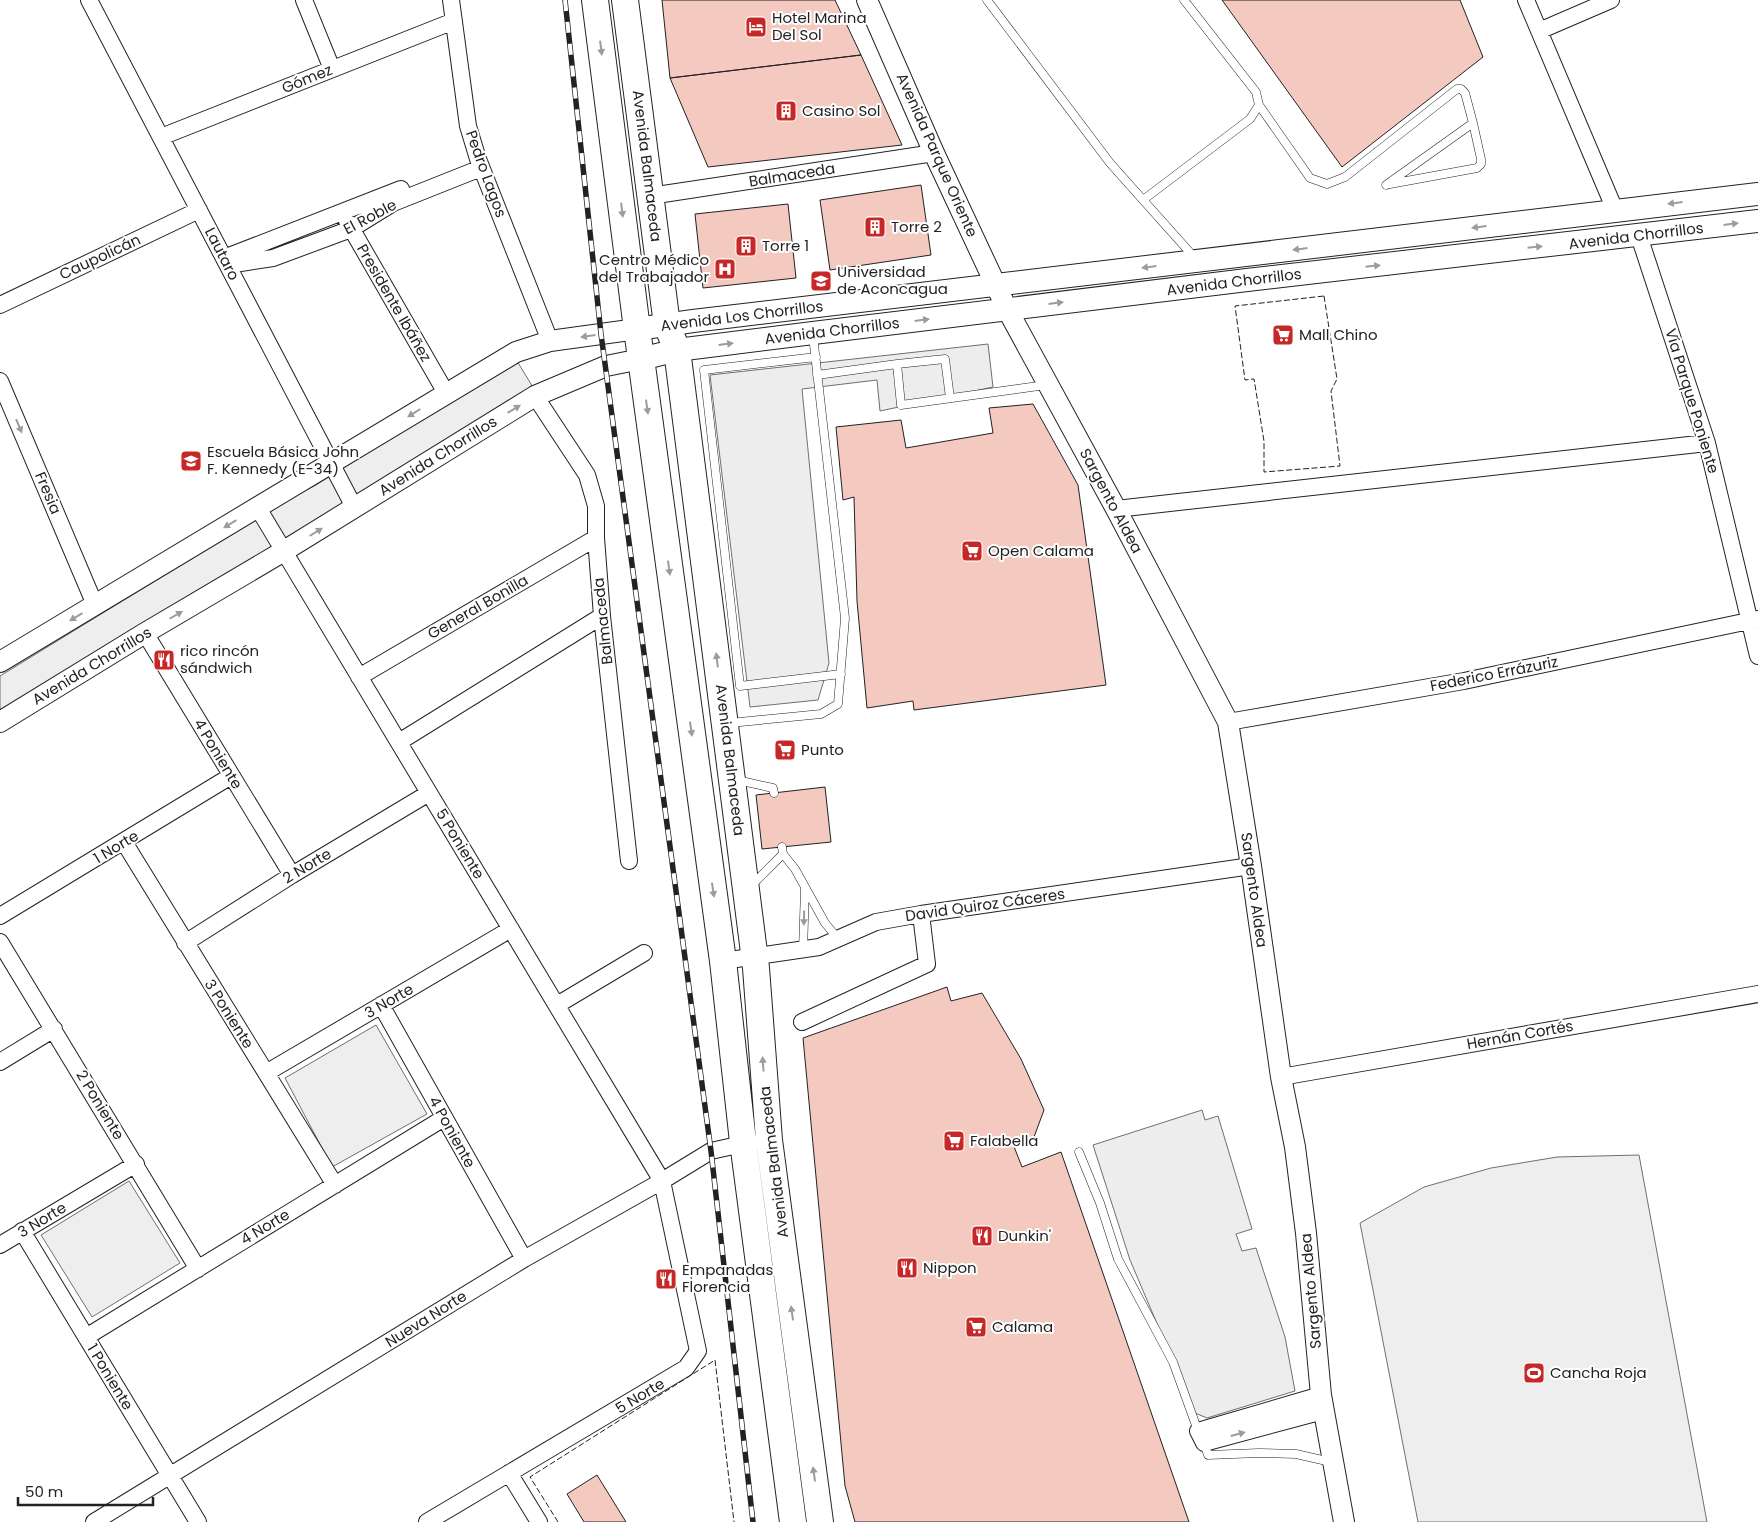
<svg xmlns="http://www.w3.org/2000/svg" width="1758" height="1522" font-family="Poppins,sans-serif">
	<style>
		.green { fill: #eee; stroke: #6f6f6f }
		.parking { fill: #ededed; stroke: #6f6f6f }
		.building { fill: #f3c9c0; stroke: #222 }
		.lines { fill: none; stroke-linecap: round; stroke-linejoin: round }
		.service-casing { stroke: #222; stroke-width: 9 }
		.minor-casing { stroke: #222; stroke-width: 18 }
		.tertiary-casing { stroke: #222; stroke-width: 22 }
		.secondary-casing { stroke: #222; stroke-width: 24 }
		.primary-casing { stroke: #222; stroke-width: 28 }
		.service { stroke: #fff; stroke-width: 8 }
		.minor { stroke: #fff; stroke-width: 16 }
		.tertiary { stroke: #fff; stroke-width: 20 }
		.secondary { stroke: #fff; stroke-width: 22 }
		.primary { stroke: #fff; stroke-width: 26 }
		.rail-casing { stroke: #222; stroke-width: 5.5 }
		.rail { stroke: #fff; stroke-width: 4; stroke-dasharray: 11; stroke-linecap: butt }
		.fence { stroke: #222; stroke-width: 1; stroke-dasharray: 6 2.5; stroke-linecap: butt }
		.oneway { fill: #9c9c9c }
		.labels { text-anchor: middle; stroke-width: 4; stroke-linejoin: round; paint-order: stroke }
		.poi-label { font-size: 15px; fill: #222; stroke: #fff; text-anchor: start }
		.street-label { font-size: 15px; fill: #222; stroke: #fff }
	</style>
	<rect width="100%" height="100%" fill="#fff"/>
	<path class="green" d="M517,361l17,28 -534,321v-34l284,-174 32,-17z
		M376,1025l51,89 -95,53 -47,-89z
		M1639,1155l68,367h-289l-58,-299 64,-36 67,-19 66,-11z
		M129,1181l51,82 -88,54 -51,-82z"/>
	<path class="parking" d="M988,344l5,43 -113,24 -3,-31 -75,9 27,274 -11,37 -68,7 -40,-332z
		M1202,1110l3,10 13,-4 34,113 -16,5 6,17 14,-3 29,89 10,54 -88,27 -12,-5 -65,-153 -37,-115z"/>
	<path class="building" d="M662,0h173l26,55 -191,23z
		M1222,0h238l23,57 -141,110z
		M861,55l41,90 -194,22 -38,-89z
		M921,185l10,70 -101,15 -10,-70z
		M788,204l8,74 -93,10 -8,-74z
		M1033,404l45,81 28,200 -192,25 -1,-9 -46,7 -10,-107 -3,-104 -11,3 -7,-73 65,-7 5,28 87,-15 -4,-25z
		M825,787l6,55 -69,7 -6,-54z
		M947,987l4,14 31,-8 39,66 23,51 -10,27 -21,7 9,23 39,-15 128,370h-334l-10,-36 -42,-448z
		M597,1475l29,47h-42l-17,-28z"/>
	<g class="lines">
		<g class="service-casing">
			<path id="service" d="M987,0l123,163 84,94
				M1259,105l51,73 17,6 18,-7 112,-88h4l4,4 8,30 -87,62
				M1390,184l87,-16 4,-4v-5l-8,-36
				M1143,200l107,-81 9,-14 -3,-13 -72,-92
				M816,357l-112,13 36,316 101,-12
				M897,364l48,-5 5,39
				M817,375l80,-11 4,41 145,-20
				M730,723l91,-9 17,-10 7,-86 -32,-282
				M737,780l36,8 1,5
				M783,854l12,15 30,54 14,17
				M752,885l31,-31 -1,-7
				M803,951l2,-63
				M1079,1152l21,51 18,56 55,103 25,69
				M1204,1443l4,12 51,-2 37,1 35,8"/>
		</g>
		<g class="minor-casing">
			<path id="minor" d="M89,0l265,507
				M304,0l28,69
				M451,0l17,126 10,33 72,182
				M1526,0l89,210
				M1539,31l72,-31
				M161,137l293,-116
				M650,196l284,-43
				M347,221l99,172
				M1639,236l68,207 51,213
				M224,258l177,-69
				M228,265l45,-7 78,-29 42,-26 88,-35
				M0,305l199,-95
				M0,381l95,224
				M535,396l52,79 9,31v32l6,78 27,245
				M258,508l404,673 36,170 -12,17 -259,154
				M1116,509l591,-66
				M145,633l147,242
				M359,677l237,-139
				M1228,722l236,-41 294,-62
				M399,742l203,-126
				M124,842l211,343
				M0,916l231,-140
				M0,942l198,327
				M185,943l107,-68 137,-82
				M723,961l96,-14 57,-25 45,-8 330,-48
				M381,1005l143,254
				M557,1005l87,-52
				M802,1022l125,-58 -6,-50
				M0,1062l54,-33
				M266,1073l245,-144
				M1281,1077l477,-83
				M22,1231l176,291
				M0,1245l136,-81
				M86,1337l358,-219
				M1321,1395l-123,36 6,12 119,-32
				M509,1473l30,49
				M94,1522l430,-263 138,-78 49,-30 40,-9"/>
		</g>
		<g class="tertiary-casing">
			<path id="tertiary" d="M867,0l67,153 73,156 109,200 112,213 23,144 30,211 14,70 11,86 15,162 23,127
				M0,662l516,-310 34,-11 87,-12
				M0,722l145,-89 139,-82 251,-155 71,-30 35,-7"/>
		</g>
		<g class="secondary-casing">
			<path id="secondary" d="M637,329l56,-8 1065,-127
				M641,359l36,-9 136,-17 434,-53 511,-59"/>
		</g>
		<g class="primary-casing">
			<path id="primary" d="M595,0l42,329 86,632 20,181 50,380
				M625,0l42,325 10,25 79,618 13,172 51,382"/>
		</g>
		<use href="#service" class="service"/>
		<use href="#minor" class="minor"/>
		<use href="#tertiary" class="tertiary"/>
		<use href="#secondary" class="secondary"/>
		<use href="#primary" class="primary"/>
		<g class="rail-casing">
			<path id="rail" d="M565,0l36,334 110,817 42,371"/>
		</g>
		<use href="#rail" class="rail"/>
		<path class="fence" d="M1324,296l13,83 -6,12 9,75 -76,6v-31l-10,-62 -9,1 -10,-74z
			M558,1522l-28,-45 185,-117 19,162"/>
	</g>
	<defs><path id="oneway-solid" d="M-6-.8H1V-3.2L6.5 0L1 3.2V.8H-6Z" transform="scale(1.25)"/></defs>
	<g class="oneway">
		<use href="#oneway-solid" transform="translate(601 48) rotate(83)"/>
		<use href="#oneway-solid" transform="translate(1675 203) rotate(173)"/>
		<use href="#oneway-solid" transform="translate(622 210) rotate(83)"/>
		<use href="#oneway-solid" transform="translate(1731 224) rotate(-7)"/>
		<use href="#oneway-solid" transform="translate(1479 227) rotate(173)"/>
		<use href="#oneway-solid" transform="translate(1535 247) rotate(-6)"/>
		<use href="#oneway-solid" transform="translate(1300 249) rotate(173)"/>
		<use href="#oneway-solid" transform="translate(1373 266) rotate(-6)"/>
		<use href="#oneway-solid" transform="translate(1149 267) rotate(173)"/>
		<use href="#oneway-solid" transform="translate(1056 303) rotate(-7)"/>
		<use href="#oneway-solid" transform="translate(922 320) rotate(-7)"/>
		<use href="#oneway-solid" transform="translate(588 336) rotate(172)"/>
		<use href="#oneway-solid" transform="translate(726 344) rotate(-7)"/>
		<use href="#oneway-solid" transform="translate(647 407) rotate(82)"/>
		<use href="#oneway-solid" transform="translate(514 409) rotate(-31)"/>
		<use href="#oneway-solid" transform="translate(414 413) rotate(148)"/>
		<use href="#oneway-solid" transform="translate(19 426) rotate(67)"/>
		<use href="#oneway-solid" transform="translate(230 524) rotate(149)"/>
		<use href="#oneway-solid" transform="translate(316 532) rotate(-32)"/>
		<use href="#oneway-solid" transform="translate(669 568) rotate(82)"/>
		<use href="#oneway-solid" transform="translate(176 615) rotate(-30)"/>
		<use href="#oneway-solid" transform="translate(76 617) rotate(149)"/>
		<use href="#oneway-solid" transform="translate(717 660) rotate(-97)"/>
		<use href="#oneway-solid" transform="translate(691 729) rotate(82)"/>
		<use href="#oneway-solid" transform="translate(713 890) rotate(82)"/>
		<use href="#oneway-solid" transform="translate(804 918) rotate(91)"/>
		<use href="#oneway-solid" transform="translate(763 1064) rotate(-94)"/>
		<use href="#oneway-solid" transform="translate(792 1313) rotate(-98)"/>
		<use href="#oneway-solid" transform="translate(1238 1434) rotate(-15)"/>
		<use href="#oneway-solid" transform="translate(814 1474) rotate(-98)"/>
	</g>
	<defs>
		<g id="hotel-square" transform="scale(1.125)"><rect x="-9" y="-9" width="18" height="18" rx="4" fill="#c62828" stroke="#fff"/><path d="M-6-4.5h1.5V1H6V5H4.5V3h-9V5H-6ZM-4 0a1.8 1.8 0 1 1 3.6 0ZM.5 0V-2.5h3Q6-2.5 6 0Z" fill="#fff"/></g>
		<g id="building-square" transform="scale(1.125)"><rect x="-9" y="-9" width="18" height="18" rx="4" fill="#c62828" stroke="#fff"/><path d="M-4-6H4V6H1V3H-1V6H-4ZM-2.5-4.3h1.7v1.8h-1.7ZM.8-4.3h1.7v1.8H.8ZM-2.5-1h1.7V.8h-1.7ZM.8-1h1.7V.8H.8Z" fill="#fff"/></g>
		<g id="hospital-square" transform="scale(1.125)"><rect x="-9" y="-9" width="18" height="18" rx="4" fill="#c62828" stroke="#fff"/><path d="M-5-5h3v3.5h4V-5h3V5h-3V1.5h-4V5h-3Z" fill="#fff"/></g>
		<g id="university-square" transform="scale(1.125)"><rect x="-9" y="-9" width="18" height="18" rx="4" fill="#c62828" stroke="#fff"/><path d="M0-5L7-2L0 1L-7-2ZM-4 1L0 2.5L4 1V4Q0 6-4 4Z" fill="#fff"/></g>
		<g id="supermarket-square" transform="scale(1.125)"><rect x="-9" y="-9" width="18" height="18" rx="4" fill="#c62828" stroke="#fff"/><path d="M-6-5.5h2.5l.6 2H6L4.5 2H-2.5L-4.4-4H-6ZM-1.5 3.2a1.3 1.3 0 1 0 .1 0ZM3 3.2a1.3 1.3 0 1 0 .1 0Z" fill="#fff"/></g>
		<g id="school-square" transform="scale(1.125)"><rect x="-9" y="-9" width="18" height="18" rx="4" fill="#c62828" stroke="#fff"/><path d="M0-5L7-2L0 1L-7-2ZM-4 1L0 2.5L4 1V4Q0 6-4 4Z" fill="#fff"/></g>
		<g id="restaurant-square" transform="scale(1.125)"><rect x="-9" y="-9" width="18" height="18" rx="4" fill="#c62828" stroke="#fff"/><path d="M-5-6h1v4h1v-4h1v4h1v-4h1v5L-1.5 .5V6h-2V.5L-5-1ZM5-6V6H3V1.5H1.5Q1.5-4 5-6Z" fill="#fff"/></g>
		<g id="stadium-square" transform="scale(1.125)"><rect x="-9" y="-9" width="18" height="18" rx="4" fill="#c62828" stroke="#fff"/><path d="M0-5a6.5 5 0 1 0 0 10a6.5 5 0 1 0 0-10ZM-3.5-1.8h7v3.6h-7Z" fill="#fff"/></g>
	</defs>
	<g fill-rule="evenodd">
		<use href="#hotel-square" x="756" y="27"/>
		<use href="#building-square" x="786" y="111"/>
		<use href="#building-square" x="875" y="227"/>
		<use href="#building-square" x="746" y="246"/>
		<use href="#hospital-square" x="725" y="269"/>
		<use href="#university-square" x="821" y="281"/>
		<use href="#supermarket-square" x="1283" y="335"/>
		<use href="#school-square" x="191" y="461"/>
		<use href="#supermarket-square" x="972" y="551"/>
		<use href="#restaurant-square" x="164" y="660"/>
		<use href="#supermarket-square" x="785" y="750"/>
		<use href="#supermarket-square" x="954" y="1141"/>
		<use href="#restaurant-square" x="982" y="1236"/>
		<use href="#restaurant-square" x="907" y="1268"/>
		<use href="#restaurant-square" x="666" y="1279"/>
		<use href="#supermarket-square" x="976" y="1327"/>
		<use href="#stadium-square" x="1534" y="1373"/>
	</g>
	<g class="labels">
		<g class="poi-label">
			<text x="772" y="23">Hotel Marina<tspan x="772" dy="17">Del Sol</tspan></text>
			<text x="802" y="116">Casino Sol</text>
			<text x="891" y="232">Torre 2</text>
			<text x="762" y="251">Torre 1</text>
			<text x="709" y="265" text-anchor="end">Centro Médico<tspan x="709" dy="17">del Trabajador</tspan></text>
			<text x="837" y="277">Universidad<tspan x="837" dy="17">de Aconcagua</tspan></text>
			<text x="1299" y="340">Mall Chino</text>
			<text x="207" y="457">Escuela Básica John<tspan x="207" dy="17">F. Kennedy (E-34)</tspan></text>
			<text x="988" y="556">Open Calama</text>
			<text x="180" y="656">rico rincón<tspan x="180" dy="17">sándwich</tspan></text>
			<text x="801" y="755">Punto</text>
			<text x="970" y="1146">Falabella</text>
			<text x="998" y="1241">Dunkin'</text>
			<text x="923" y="1273">Nippon</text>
			<text x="682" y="1275">Empanadas<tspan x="682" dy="17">Florencia</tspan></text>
			<text x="992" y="1332">Calama</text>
			<text x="1550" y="1378">Cancha Roja</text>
		</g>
		<g class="street-label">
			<text transform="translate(307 79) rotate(-22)" y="5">Gómez</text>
			<text transform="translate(937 155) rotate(66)" y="5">Avenida Parque Oriente</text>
			<text transform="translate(647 166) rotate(83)" y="5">Avenida Balmaceda</text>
			<text transform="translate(486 174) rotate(70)" y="5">Pedro Lagos</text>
			<text transform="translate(792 175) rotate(-9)" y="5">Balmaceda</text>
			<text transform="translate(370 217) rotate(-28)" y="5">El Roble</text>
			<text transform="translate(1636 236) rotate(-7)" y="5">Avenida Chorrillos</text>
			<text transform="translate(222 254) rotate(63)" y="5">Lautaro</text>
			<text transform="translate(100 257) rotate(-25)" y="5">Caupolicán</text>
			<text transform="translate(1234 282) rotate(-7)" y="5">Avenida Chorrillos</text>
			<text transform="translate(394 303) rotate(60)" y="5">Presidente Ibáñez</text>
			<text transform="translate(742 316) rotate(-7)" y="5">Avenida Los Chorrillos</text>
			<text transform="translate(832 331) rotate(-7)" y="5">Avenida Chorrillos</text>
			<text transform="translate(1692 401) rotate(73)" y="5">Vía Parque Poniente</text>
			<text transform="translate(438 456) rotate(-32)" y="5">Avenida Chorrillos</text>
			<text transform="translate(48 493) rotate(67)" y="5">Fresia</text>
			<text transform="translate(1111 501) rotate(62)" y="5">Sargento Aldea</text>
			<text transform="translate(478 607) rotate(-30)" y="5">General Bonilla</text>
			<text transform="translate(603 621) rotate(-96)" y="5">Balmaceda</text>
			<text transform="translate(92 666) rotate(-31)" y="5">Avenida Chorrillos</text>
			<text transform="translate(1494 674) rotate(-11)" y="5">Federico Errázuriz</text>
			<text transform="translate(218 754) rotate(59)" y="5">4 Poniente</text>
			<text transform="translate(730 760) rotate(83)" y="5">Avenida Balmaceda</text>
			<text transform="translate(460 844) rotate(59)" y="5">5 Poniente</text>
			<text transform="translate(116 847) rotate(-31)" y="5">1 Norte</text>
			<text transform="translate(307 866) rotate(-31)" y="5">2 Norte</text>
			<text transform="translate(1254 890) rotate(82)" y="5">Sargento Aldea</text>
			<text transform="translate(985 905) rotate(-8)" y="5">David Quiroz Cáceres</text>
			<text transform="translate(389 1001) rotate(-30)" y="5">3 Norte</text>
			<text transform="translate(229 1014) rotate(58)" y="5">3 Poniente</text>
			<text transform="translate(1520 1035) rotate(-10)" y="5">Hernán Cortés</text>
			<text transform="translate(100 1105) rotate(59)" y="5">2 Poniente</text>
			<text transform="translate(452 1132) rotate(61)" y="5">4 Poniente</text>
			<text transform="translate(774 1162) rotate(-97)" y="5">Avenida Balmaceda</text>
			<text transform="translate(42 1220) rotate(-31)" y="5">3 Norte</text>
			<text transform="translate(265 1227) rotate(-31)" y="5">4 Norte</text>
			<text transform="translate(1311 1291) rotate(-95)" y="5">Sargento Aldea</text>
			<text transform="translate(426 1319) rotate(-32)" y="5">Nueva Norte</text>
			<text transform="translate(110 1377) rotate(59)" y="5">1 Poniente</text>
			<text transform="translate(640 1396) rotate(-31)" y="5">5 Norte</text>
		</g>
	</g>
	<path d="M18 1497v8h135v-8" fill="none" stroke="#222222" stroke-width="2.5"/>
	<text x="25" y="1497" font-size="15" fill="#222222" stroke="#ffffff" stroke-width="4" paint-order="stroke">50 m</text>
</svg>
